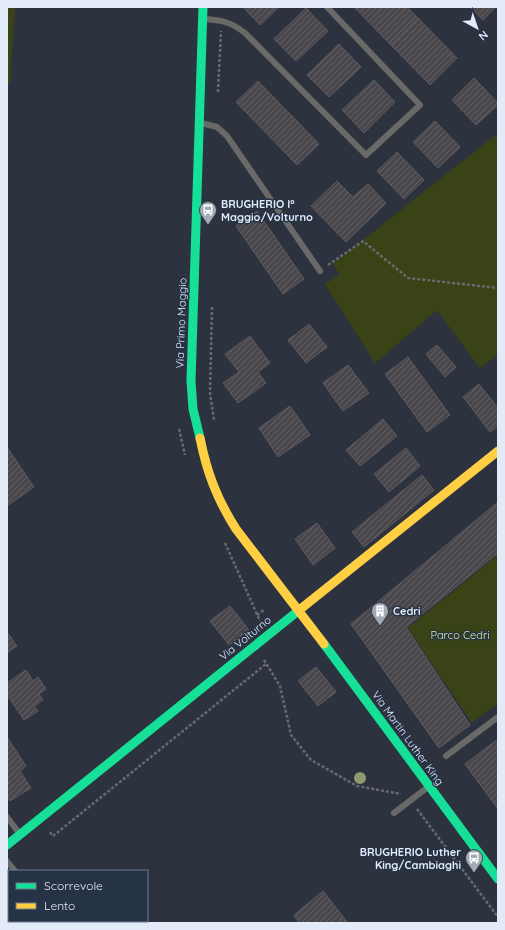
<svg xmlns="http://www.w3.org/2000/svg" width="505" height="930" font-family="Quicksand,sans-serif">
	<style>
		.green { fill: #3a4315 }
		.building { fill: url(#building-hatch); stroke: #5d5a5e }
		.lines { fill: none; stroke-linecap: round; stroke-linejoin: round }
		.path { stroke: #696a6e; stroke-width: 2.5; stroke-dasharray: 3 2; stroke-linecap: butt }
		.lane { stroke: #696968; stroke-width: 6 }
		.fast { stroke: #16e098; stroke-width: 9 }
		.slow { stroke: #ffcf43; stroke-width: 9 }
		.tree { fill: #8e9a6d }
		.labels { text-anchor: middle; stroke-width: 3; stroke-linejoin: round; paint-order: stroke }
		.poi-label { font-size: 11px; font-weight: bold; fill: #e3ebf8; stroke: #263245; text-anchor: start }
		.street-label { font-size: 11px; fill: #e3ebf8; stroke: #263245 }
		.park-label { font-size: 11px; fill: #ddef94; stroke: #263245 }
	</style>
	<defs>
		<pattern id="building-hatch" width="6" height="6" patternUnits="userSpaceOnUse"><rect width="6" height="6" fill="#4a474c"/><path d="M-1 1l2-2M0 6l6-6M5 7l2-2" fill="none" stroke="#646267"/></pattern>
	</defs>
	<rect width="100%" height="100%" fill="#2d333e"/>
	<path class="green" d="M7,7h8l-5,75 -3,2z
		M498,133v221l-18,14 -43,-58 -62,53 -50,-79 15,-9 -7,-11z
		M498,555v148l-26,20 -64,-95z"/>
	<path class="building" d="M243,7h36l-19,18z
		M354,7h53l11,11 -27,27z
		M470,7h24l1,1 -12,12z
		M306,8l22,23 -32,30 -22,-22z
		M418,18l39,40 -27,27 -39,-40z
		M339,44l22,23 -32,30 -22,-22z
		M474,78l24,25v2l-22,20 -24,-25z
		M374,80l21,22 -31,31 -22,-23z
		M258,81l61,63 -22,21 -61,-63z
		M435,121l25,26 -22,21 -25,-26z
		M397,152l27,28 -20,19 -27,-28z
		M337,181l16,16 15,-13 18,19 -40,39 -35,-36z
		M257,211l47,68 -21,15 -47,-68z
		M309,324l18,23 -21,16 -18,-23z
		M250,336l20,27 -12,9 8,11 -28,20 -15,-20 16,-11 -14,-18z
		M437,345l19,22 -11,10 -19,-23z
		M408,357l42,58 -23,17 -42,-58z
		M348,365l21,28 -26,18 -20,-28z
		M479,384l19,24v18l-8,6 -27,-35z
		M290,406l20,29 -32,22 -19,-29z
		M383,419l14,17 -37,30 -14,-16z
		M7,447l27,40 -27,19z
		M406,448l14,18 -31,26 -15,-18z
		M422,475l12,15 -70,57 -12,-15z
		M498,502v51l-92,74 64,98 -31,23 -88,-124z
		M317,523l18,25 -22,17 -18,-26z
		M230,606l19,24 -20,15 -19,-24z
		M7,632l10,14 -10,7z
		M316,667l20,25 -18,14 -20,-25z
		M26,670l7,11 5,-4 8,12 -7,5 4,6 -9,6 4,5 -14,9 -17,-25v-12z
		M7,737l19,29 -6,5 11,17 -21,13 -3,-5v-13l2,-1 -2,-4z
		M498,739v70l-33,-45z
		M323,891l25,32h-49l-5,-8z"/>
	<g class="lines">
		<path class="path" d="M218,92l3,-61
			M328,265l35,-24 45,37 90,10
			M212,307l-2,86 4,27
			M179,429l6,26
			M225,543l35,78
			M257,615l7,-5
			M264,660l16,26 11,49 20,25 46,26 44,8
			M417,809l81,108
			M50,832l3,4 213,-172"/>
		<path class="lane" d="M204,19c18,1 27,3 41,14l121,122 54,-50 -93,-98
			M201,123l16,4 10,9 93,135
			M446,756l52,-39
			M394,813l34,-26
			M7,817l12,16
			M7,861l8,10
			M55,921l2,2"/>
		<path class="fast" d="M200,438l-7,-29 -2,-28 12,-374
			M324,644l174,235
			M7,845l296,-238"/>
		<path class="slow" d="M200,438c7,35 17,61 36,91l88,115
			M303,607l195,-156"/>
	</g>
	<circle class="tree" cx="360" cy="778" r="6"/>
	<defs>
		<g id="bus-pin" transform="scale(0.9)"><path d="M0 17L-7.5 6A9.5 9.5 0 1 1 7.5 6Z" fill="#a3abb7" stroke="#263245"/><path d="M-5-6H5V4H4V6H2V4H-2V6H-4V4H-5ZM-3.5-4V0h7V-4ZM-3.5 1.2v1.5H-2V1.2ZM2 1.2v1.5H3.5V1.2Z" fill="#fff"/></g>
		<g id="building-pin" transform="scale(0.9)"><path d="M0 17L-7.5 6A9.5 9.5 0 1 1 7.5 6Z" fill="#a3abb7" stroke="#263245"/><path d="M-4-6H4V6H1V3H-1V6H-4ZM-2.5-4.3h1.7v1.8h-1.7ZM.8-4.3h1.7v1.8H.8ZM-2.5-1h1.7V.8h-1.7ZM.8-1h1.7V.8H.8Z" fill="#fff"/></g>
	</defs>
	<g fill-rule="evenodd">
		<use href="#bus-pin" x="208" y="210"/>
		<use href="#building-pin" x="380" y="611"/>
		<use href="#bus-pin" x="474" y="858"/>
	</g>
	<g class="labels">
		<g class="poi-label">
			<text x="221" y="208">BRUGHERIO I°<tspan x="221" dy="13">Maggio/Volturno</tspan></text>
			<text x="393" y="615">Cedri</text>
			<text x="461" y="856" text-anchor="end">BRUGHERIO Luther<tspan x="461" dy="13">King/Cambiaghi</tspan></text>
		</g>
		<g class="street-label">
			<text transform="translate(181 323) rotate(-88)" y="4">Via Primo Maggio</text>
			<text transform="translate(245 638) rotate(-39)" y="4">Via Volturno</text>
			<text transform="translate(408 738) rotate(54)" y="4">Via Martin Luther King</text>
		</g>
		<g class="park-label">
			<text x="460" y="639">Parco Cedri</text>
		</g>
	</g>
	<rect width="505" height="930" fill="none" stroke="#e3ebf8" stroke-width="16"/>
	<rect x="8" y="870" width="140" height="52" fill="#263245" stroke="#727c8d"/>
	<rect x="16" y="883" width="20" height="6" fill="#16e098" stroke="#727c8d"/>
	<text x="44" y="890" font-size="12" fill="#e3ebf8">Scorrevole</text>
	<rect x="16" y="903" width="20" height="6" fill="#ffcf43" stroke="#727c8d"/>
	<text x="44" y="910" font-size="12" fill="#e3ebf8">Lento</text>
	<g transform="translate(477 28) rotate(140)" stroke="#263245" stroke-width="3" paint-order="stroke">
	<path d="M0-3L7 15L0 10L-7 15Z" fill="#e3ebf8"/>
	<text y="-6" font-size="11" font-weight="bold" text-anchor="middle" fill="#e3ebf8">N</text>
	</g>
</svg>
